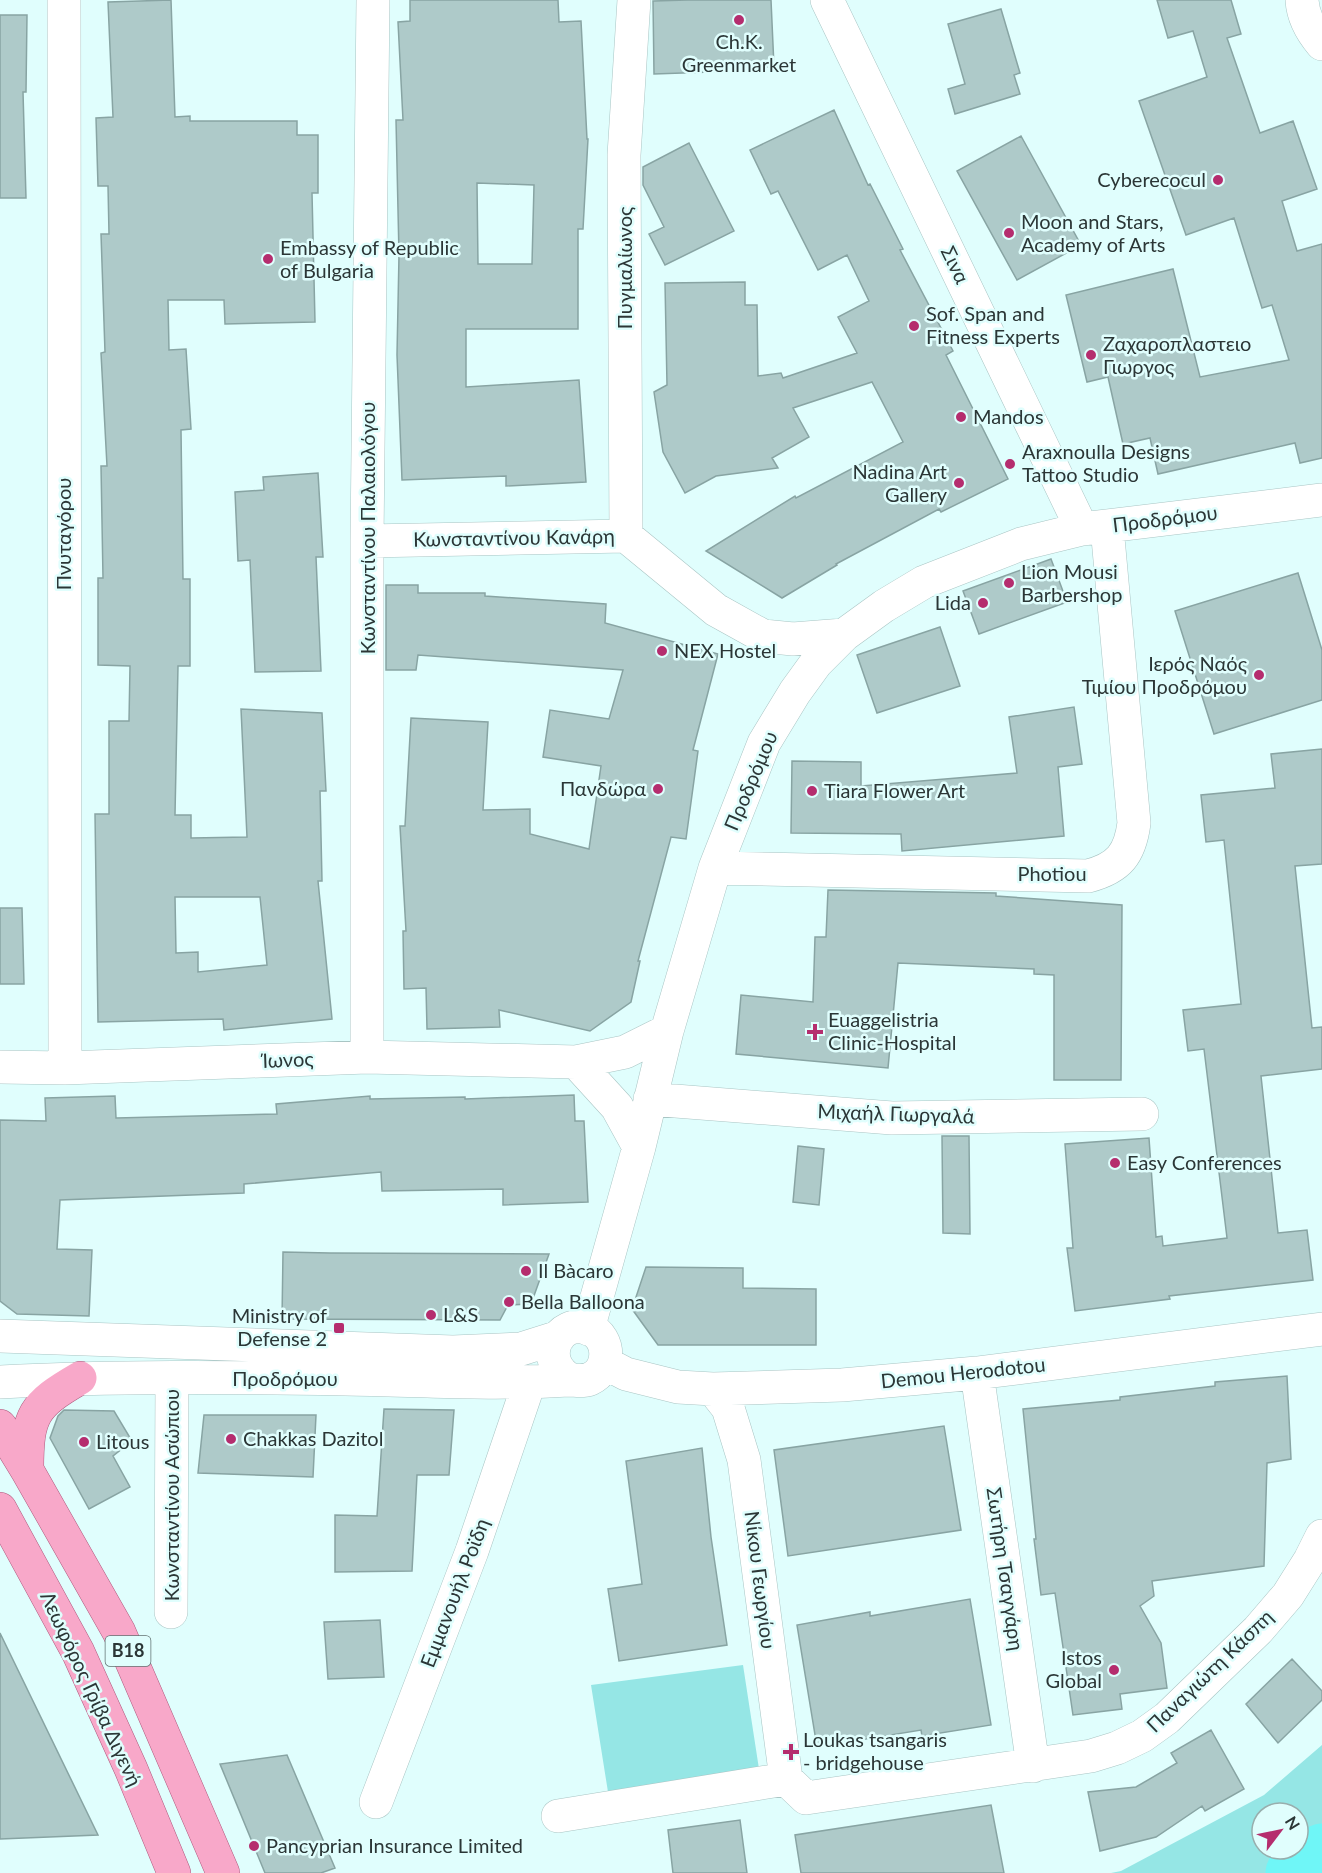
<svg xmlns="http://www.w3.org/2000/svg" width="1322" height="1873" font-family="Lato,sans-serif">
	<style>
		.green { fill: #95e6e5; fill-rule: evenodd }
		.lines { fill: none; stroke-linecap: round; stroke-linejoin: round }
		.river { stroke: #6ff6f7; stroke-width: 57 }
		.building { fill: #aecac9; stroke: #88a4a3; stroke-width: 1.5; fill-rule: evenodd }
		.minor-casing { stroke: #a9c5c4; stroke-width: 34 }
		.major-casing { stroke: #ae5a7e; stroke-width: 34 }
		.minor { stroke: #fff; stroke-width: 33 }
		.major { stroke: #f8a8c9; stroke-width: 33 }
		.poi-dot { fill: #b52d6e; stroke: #e0fefd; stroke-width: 2 }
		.labels { text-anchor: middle; stroke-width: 5; stroke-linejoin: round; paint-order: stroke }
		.shield { fill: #e0fefd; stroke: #617272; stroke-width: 1.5 }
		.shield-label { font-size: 18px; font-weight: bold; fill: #2b3636 }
		.poi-label { font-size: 20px; fill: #2b3636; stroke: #e0fefd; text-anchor: start }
		.street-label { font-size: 20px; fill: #2b3636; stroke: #e0fefd }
	</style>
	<rect width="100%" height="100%" fill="#e0fefd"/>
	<path class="green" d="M743,1665l16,104 -151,23 -17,-107z
		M1322,1745v128h-211l10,-2 143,-76zM1262,1813h36v36h-36z"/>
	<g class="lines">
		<path class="river" d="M1294,1873l28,-21"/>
	</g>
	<path class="building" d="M171,0l4,117 15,-1v5h107v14h21v58h-6l3,129 -90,2 -1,-24h-56l1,50 17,-1 5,80 -10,1 2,149h7v87h-12l-3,149h16v23l56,-1 -6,-128 81,4 4,78h-6l2,90h-4l14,138 -108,11 -1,-11 -125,3 -3,-208h14v-93h20l1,-55 -32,-1v-87h5l-2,-112h6l-6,-113 4,-1 -4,-118h8l-1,-48h-10l-2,-68 17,-1 -5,-115zM175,897h85l7,68 -69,7v-20l-22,1z
		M410,0h148l1,22 22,-1 6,118h1l-5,90h-5v100h-112v58l113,-7 7,102 -80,4v-10l-104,4 -5,-125 2,-100 -3,-135h7l-5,-98 12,-1zM477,183l57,2 -2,79h-54z
		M688,0h83l3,67 -34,1v3l-86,3 -1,-73z
		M1157,0h74l10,34 -14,4 33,95 33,-12 24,68 -35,12 15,50 25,-7v214l-22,5 -5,-20 -137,31 -8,-36 -27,6 -15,-67 -21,5 -21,-87 107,-26 27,108 89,-17 -17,-55 -10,3 -28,-90 -48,17 -47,-134 68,-24 -14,-46 -25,7z
		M1001,9l19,64 -6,2 6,19 -65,20 -7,-25 17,-5 -17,-60z
		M0,15h27l-1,77h-3l3,106h-26z
		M834,110l34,75 2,-1 33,65 -3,1 53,101 -7,4 62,124 -67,33 -2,-3 -103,55 1,1 -55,33 -76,-47 89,-55 1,2 107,-56 -31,-60 -79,26 16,29 -37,21 6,10 -62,8 -31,17 -22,-41 -9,-60 13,-7 -2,-102 80,-1v23h12l1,71 23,-3 2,5 74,-25 -19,-36 31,-16 -22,-46 -29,15 -40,-79 -7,3 -21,-44z
		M1021,136l60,109 -64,35 -60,-109z
		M689,143l45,88 -69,34 -16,-31 15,-7 -21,-42v-18z
		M318,473l5,84h-7l5,114 -66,1 -5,-112 -12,1 -3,-69 29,-2 -1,-13z
		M1051,559l16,43 -88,32 -16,-43z
		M1298,573l24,77v50l-108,34 -39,-123z
		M386,585h32v8h67v3l121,8 -1,19 113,31 -25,96 5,1 -12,88 -15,-2 -33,124h2l-9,41 -41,29 -91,-21 1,17 -73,2 -1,-41 -22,1 -1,-58h3l-6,-105h5l6,-108 77,4 -5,88 47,-1v25l59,15 12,-83 -58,-9 7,-47 59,9 14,-49 -205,-15 -2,15h-30z
		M940,627l20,59 -83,27 -20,-58z
		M1074,707l8,57 -24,3 6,69 -162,15 -1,-17 -110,-1 1,-72 69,1v24l156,-13 -8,-56z
		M1322,749v115l-27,2 17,162 10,-1v42l-61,7 17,157 29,-3 6,50 -144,16 1,3 -95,12 -8,-63h6l-8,-104 84,-6 7,99 6,-1 1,10 64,-8 -23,-189 -16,2 -5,-41 58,-6 -17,-164 -18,2 -5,-47 74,-7 -4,-34z
		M828,890l168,3v3l126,9 -1,175h-67v-105l-20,-1v-5l-136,-6 -10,105 -152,-14 5,-59 72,7 2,-65h11z
		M0,908h22l2,76h-24z
		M574,1095l1,26h9l4,81 -85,3v-16l-121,2 -1,-19 -137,12v9l-184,7 -3,49 35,1 -3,66 -72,-2 -17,-13v-181l46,1 -1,-23 70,-2 1,22 161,-4 -1,-10 94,-8v3l95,-2v2z
		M942,1136h27l1,98 -27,-1z
		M798,1146l26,3 -5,56 -26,-3z
		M283,1252l47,1 219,1 -18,50 -23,1 -8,15 -218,-1z
		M646,1267l97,1v20l73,1v56h-158l-26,-36z
		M1287,1376l4,83 -24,4 -3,103 -112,15 2,15 -14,10 21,37 6,45 -47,6 2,15 -49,6 -18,-122 -14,2 -7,-56h2l-13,-130 97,-9v-3l95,-11v-4z
		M384,1409l70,1 -5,65h-32l-5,96 -77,1v-57l42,1z
		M64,1410l50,1 18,30 -19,15 17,31 -41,22 -39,-71 8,-22z
		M204,1415h112l-3,62 -115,-4z
		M944,1426l17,104 -173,26 -14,-106z
		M702,1448l9,89 16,108 -108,16 -11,-72 34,-5 -16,-123z
		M970,1599l21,126 -69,11 -1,-6 -104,17 -20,-122 73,-13v4z
		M380,1620l4,57 -56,2 -4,-57z
		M0,1633l98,202 -98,4z
		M1292,1659l30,32v9l-44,43 -32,-39z
		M1211,1730l33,59 -39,22 -3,-5 -46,31 -56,14 -12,-59 48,-5 41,-24 -6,-10z
		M287,1755l48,113 -14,5h-56l-45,-109z
		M991,1805l13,68h-203l-6,-38z
		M740,1820l7,53h-74l-5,-43z"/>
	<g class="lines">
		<g class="minor-casing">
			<path id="minor" d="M64,0l1,1068
				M827,0l255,529
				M1302,0c1,17 9,31 20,44
				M626,536l-2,-381 10,-155
				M367,541l259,-5 90,74 47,26 30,3 51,-4
				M715,868l373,8c31,-8 42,-22 46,-53l-27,-296
				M367,1057v-516l6,-541
				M576,1062l41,45 22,40
				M0,1067l65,1 302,-11 209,5 49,-10 42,-21
				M650,1099l242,19 250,-4
				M588,1329l51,-182 28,-116 48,-163 49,-125 31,-51 21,-29 28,-28 40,-29 40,-24 97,-38 61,-15 240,-29
				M0,1336l453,16 68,-3 38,-12
				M605,1363l21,11 52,13 35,2 129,-4 135,-12 345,-44
				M977,1373l56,393
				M0,1382c115,-6 230,-5 345,-3 74,1 149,6 223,1 8,0 14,2 22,-1 21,-9 21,-41 0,-50 -33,-13 -53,33 -19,51
				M713,1389l15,19 16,52 42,319
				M171,1612l1,-234
				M786,1779l20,19 285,-42 26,-8 25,-12 25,-18 91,-88 30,-35 22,-35 12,-24
				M376,1802l96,-251 57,-168
				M558,1816l228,-37"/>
		</g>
		<g class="major-casing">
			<path id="major" d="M0,1426l27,44 92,162 104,241
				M27,1470c0,-55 6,-65 53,-92
				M0,1509l78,143 53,117 43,104"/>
		</g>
		<use href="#minor" class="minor"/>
		<use href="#major" class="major"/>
	</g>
	<g class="poi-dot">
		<circle cx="739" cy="20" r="6"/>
		<circle cx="1218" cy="180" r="6"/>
		<circle cx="1009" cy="233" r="6"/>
		<circle cx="268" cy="259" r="6"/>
		<circle cx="914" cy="326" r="6"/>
		<circle cx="1091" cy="355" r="6"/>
		<circle cx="961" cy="417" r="6"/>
		<circle cx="1010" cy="464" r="6"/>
		<circle cx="959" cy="483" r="6"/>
		<circle cx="1009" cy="583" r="6"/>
		<circle cx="983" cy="603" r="6"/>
		<circle cx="662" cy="651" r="6"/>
		<circle cx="1259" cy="675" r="6"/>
		<circle cx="658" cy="789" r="6"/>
		<circle cx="812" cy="791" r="6"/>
		<path d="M812 1023h6v6h6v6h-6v6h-6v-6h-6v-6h6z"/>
		<circle cx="1115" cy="1163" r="6"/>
		<circle cx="526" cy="1271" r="6"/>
		<circle cx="509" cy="1302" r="6"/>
		<circle cx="431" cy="1315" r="6"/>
		<rect x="333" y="1322" width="12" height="12" rx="3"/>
		<circle cx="231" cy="1439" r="6"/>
		<circle cx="84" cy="1442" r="6"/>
		<circle cx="1114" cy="1670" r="6"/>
		<path d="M788 1743h6v6h6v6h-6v6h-6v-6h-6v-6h6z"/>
		<circle cx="254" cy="1846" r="6"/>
	</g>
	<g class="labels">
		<rect class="shield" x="105.5" y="1636" width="45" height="30" rx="4.5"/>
		<g class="shield-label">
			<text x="128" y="1657">B18</text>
		</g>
		<g class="poi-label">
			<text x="739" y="49" text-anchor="middle">Ch.K.<tspan x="739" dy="23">Greenmarket</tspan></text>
			<text x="1206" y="187" text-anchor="end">Cyberecocul</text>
			<text x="1021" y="229">Moon and Stars,<tspan x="1021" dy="23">Academy of Arts</tspan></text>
			<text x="280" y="255">Embassy of Republic<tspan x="280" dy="23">of Bulgaria</tspan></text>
			<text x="926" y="321">Sof. Span and<tspan x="926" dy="23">Fitness Experts</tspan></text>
			<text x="1103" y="351">Ζαχαροπλαστειο<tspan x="1103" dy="23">Γιωργος</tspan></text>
			<text x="973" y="424">Mandos</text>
			<text x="1022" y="459">Araxnoulla Designs<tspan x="1022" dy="23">Tattoo Studio</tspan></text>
			<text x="947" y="479" text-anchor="end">Nadina Art<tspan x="947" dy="23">Gallery</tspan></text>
			<text x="1021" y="579">Lion Mousi<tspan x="1021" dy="23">Barbershop</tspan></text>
			<text x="971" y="610" text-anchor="end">Lida</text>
			<text x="674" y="658">NEX Hostel</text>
			<text x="1247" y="671" text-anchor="end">Ιερός Ναός<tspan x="1247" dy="23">Τιμίου Προδρόμου</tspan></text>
			<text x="646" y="796" text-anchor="end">Πανδώρα</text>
			<text x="824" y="798">Tiara Flower Art</text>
			<text x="828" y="1027">Euaggelistria<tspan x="828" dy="23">Clinic-Hospital</tspan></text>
			<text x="1127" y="1170">Easy Conferences</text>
			<text x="538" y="1278">Il Bàcaro</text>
			<text x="521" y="1309">Bella Balloona</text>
			<text x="443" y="1322">L&amp;S</text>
			<text x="327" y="1323" text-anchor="end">Ministry of<tspan x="327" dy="23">Defense 2</tspan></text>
			<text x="243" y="1446">Chakkas Dazitol</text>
			<text x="96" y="1449">Litous</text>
			<text x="1102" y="1665" text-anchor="end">Istos<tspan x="1102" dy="23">Global</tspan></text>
			<text x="803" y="1747">Loukas tsangaris<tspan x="803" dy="23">- bridgehouse</tspan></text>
			<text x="266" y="1853">Pancyprian Insurance Limited</text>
		</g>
		<g class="street-label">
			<text transform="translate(955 265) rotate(64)" y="7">Σινα</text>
			<text transform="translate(625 268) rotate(-90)" y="7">Πυγμαλίωνος</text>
			<text transform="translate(1165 519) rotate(-7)" y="7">Προδρόμου</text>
			<text transform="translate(368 528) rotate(-90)" y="7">Κωνσταντίνου Παλαιολόγου</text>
			<text transform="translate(64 534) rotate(-90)" y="7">Πνυταγόρου</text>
			<text transform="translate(514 538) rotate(-1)" y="7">Κωνσταντίνου Κανάρη</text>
			<text transform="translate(751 781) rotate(-67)" y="7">Προδρόμου</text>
			<text x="1052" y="881">Photiou</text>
			<text transform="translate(288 1060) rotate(-2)" y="7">Ίωνος</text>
			<text transform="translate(896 1114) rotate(2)" y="7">Μιχαήλ Γιωργαλά</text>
			<text transform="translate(963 1373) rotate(-6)" y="7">Demou Herodotou</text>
			<text x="285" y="1386">Προδρόμου</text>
			<text transform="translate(172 1495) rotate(-90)" y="7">Κωνσταντίνου Ασώπιου</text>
			<text transform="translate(1005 1569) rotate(82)" y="7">Σωτήρη Τσαγγάρη</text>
			<text transform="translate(760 1580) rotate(83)" y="7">Νίκου Γεωργίου</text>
			<text transform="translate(455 1593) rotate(-69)" y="7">Εμμανουήλ Ροϊδη</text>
			<text transform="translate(1210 1671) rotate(-44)" y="7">Παναγιώτη Κάσπη</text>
			<text transform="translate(91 1689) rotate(65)" y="7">Λεωφόρος Γρίβα Διγενή</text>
		</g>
	</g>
	<g transform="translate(1280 1831) rotate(58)"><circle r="28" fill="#e0fefd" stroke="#98aead" stroke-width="1.5"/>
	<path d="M0-4.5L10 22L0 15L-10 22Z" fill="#b52d6e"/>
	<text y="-9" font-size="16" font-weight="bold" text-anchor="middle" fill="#2b3636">N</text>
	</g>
</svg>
